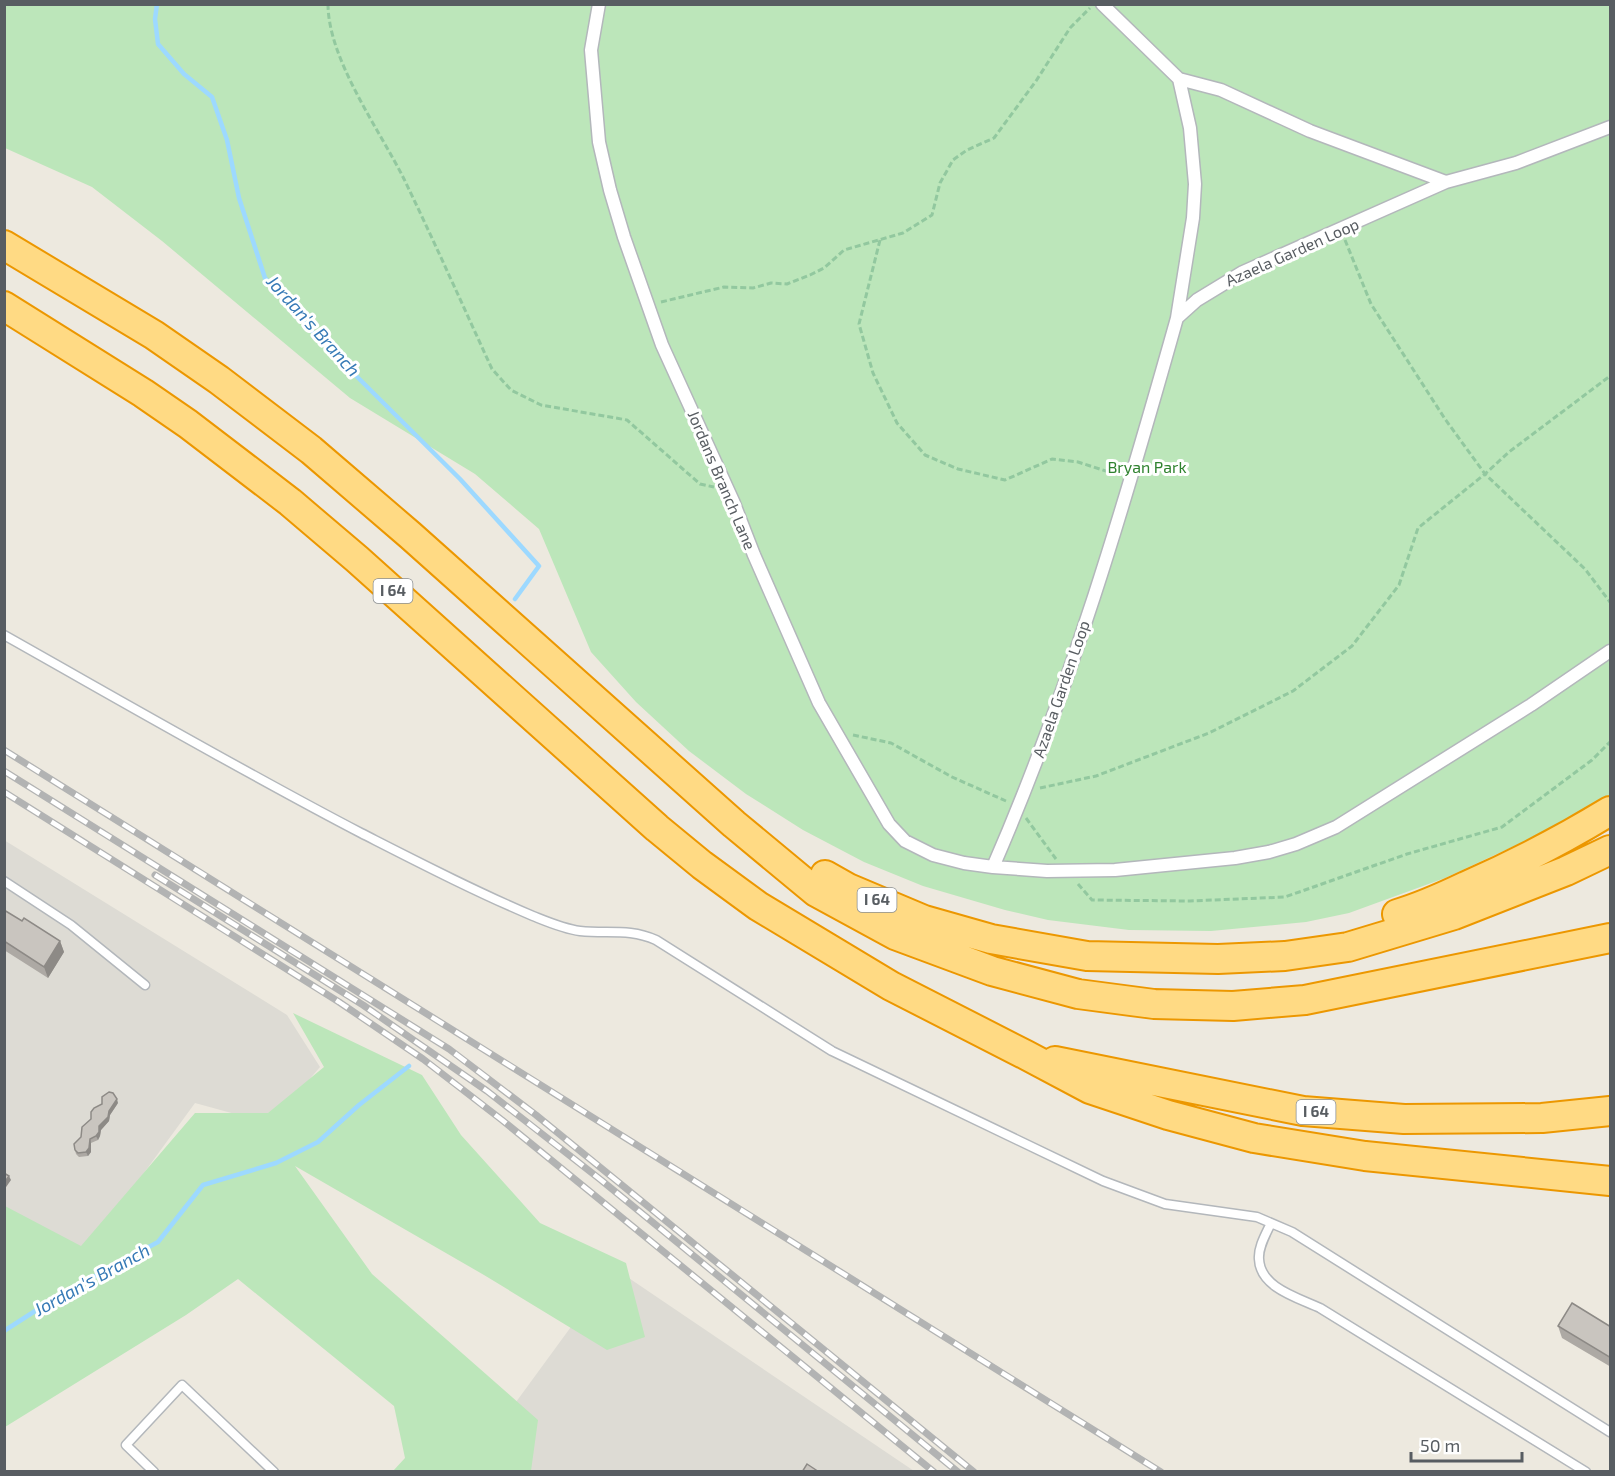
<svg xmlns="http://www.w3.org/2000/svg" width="1615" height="1476" font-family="'Exo 2',sans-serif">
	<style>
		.industrial { fill: #dddbd4 }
		.green { fill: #bce6ba }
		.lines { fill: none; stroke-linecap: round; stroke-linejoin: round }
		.stream { stroke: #9dd9ff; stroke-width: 4.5 }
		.service-casing { stroke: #b3b7bb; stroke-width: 11 }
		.pedestrian-casing { stroke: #b3b7bb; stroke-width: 15 }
		.motorway-casing { stroke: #ec9700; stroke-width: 32 }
		.path { stroke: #92c89f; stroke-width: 3; stroke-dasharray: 6 3; stroke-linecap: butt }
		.service { stroke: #fff; stroke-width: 8 }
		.pedestrian { stroke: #fff; stroke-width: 12 }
		.motorway { stroke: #ffda84; stroke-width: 28 }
		.rail-casing { stroke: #b2b3b3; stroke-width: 7 }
		.rail { stroke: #fff; stroke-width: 4.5; stroke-dasharray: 14; stroke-linecap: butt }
		.wall { fill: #ada9a4 }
		.shaded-wall { fill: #8d8a86 }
		.building { fill: #c9c5bf; stroke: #8d8a86; stroke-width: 1.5 }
		.labels { text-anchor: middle; stroke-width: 6; stroke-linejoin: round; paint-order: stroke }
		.shield { fill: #fff; stroke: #8a8e91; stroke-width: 1.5 }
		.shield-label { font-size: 15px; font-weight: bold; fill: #585d62 }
		.street-label { font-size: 16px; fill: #585d62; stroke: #fff }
		.park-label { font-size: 16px; fill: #2f822f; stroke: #fff }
		.water-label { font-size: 18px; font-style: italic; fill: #367ab6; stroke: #fff }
	</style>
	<rect width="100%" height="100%" fill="#ede9df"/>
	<path class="industrial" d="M4,840l283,175 33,52 -49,57 -76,-21 -111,152 -79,-26z
		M614,1268l300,203h-419l-6,-32z"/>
	<path class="green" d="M4,5h1606v790l-70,39 -95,44 -96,35 -43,9 -95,9 -82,-1 -81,-10 -43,-10 -82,-24 -59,-24 -61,-32 -57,-36 -57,-43 -53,-49 -45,-50 -52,-123 -64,-55 -125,-76 -188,-157 -70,-54 -87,-39z
		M293,1013l129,62 39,60 79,88 86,40 19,74 -38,13 -123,-75 -189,-109 77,108 166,146 -7,51h-138l12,-13 -11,-52 -156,-127 -52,36 -181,112v-221l76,40 114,-133h73l56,-46z"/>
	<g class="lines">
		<path class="stream" d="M157,4l-2,15 3,25 26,30 28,23 15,43 12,58 26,80 52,59 143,142 79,87 -24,33
			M4,1331l56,-36 98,-53 45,-57 73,-22 42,-21 41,-37 50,-39"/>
		<g class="service-casing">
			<path id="service" d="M4,635c119,67 236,135 357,198 57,29 113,58 172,83 15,6 31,13 47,15 28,3 49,-3 76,9l176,111 271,130 62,23 92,13 35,15 318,200
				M4,881l67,44 74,60
				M1271,1223c-5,11 -13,24 -12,36 1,29 40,39 61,49l266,164
				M154,1472l-28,-27 56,-60 92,87"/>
		</g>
		<g class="pedestrian-casing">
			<path id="pedestrian" d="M599,4l-8,46 8,92 11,48 14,47 38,108 71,156 21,54 65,148 70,121 16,17 28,14 31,8 29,4
				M1102,4l77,75 11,49 5,56 -2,34 -16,100
				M1179,79l42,11 89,41 136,51
				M1610,127l-94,36 -70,19 -203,90 -46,28 -20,18c-52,185 -107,372 -184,549l54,4 68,-1 120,-12 34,-6 27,-8 40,-17 195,-122 79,-54"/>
		</g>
		<g class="motorway-casing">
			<path id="motorway" d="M4,245l150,90 65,45 92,70 99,85 324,289 82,68 79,43 97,36 86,23 76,10 79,2 72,-6 305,-62
				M4,306l139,87 45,31 102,78 67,57 300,269 45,37 56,41 133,80 135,69 64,34 78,26 86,23 111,18 245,25
				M825,875l23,13 76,32 67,19 96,17 131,3 67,-3 63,-9 106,-32 112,-44 44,-21
				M1397,914c24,-7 46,-17 69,-28 50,-22 98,-47 144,-75
				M1055,1061l248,50 101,8 138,-1 68,-7"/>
		</g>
		<path class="path" d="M328,4c0,55 51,125 76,175 30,62 59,127 88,190l19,21 30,15 86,15 73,64 14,3
			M880,240l-21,84 14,49 24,50 28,32 33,14 47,11 47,-21 26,3 40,13
			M1345,240l26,64 74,115 40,55 100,95 25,33
			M661,302l63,-15 29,1 18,-5 16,1 23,-9 14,-7 20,-18 59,-17 29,-18 8,-32 13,-23 14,-10 27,-12 42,-57 34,-53 20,-20
			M853,735l38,8 61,34 54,24
			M1040,788l56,-12 113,-43 84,-42 59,-45 47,-61 19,-57 67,-54 24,-22 101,-76
			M1026,818l30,41
			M1078,884l14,16 98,1 95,-4 122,-43 95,-27 90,-67 18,-18"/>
		<use href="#service" class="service"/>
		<use href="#pedestrian" class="pedestrian"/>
		<use href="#motorway" class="motorway"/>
		<g class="rail-casing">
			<path id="rail" d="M4,750l1157,722
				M4,771l445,278 87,66 438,357
				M4,792l335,210 84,57 79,61 432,352
				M155,875l208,130 124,86 114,89 357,292"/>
		</g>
		<use href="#rail" class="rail"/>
	</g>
	<path class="wall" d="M4,910l18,11 38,20 4,11 -16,26 -44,-28z
		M118,1103l-8,12 -1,6 -8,9 -1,6 -2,4 -7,3v9l-3,4 -9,1 -3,-3 -1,-4 16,-31z
		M1558,1326l53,1v40l-49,-29z"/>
	<path class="shaded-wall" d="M60,941l4,11 -16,26 -4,-11z
		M117,1099l1,4 -8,12 -1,6 -8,9 -1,6 -2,4 -2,-4 3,-10z
		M90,1139l1,4v9l-3,4 -2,-4z
		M9,1176l2,4 -7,10v-7z"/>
	<path class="building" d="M4,910l18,11 2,-3 36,23 -16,26 -40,-26z
		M109,1092l4,1 4,6 -8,12 -1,6 -9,9v6l-3,4 -6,3 -1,9 -3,4 -8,1 -3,-3 -1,-6 7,-7 1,-10 9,-8v-7l3,-4 8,-4v-7z
		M4,1173l5,3 -5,7z
		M1572,1303l39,24v31l-53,-32z
		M807,1464l12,8h-17z"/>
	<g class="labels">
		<g class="shield">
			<rect x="373.5" y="579" width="39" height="24" rx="4.5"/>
			<rect x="857.5" y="888" width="39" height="24" rx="4.5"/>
			<rect x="1296.5" y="1100" width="39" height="24" rx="4.5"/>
		</g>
		<g class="shield-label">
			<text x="393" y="596">I 64</text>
			<text x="877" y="905">I 64</text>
			<text x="1316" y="1117">I 64</text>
		</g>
		<g class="street-label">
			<text transform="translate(1292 252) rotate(-24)" y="6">Azaela Garden Loop</text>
			<text transform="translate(722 480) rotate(67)" y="6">Jordans Branch Lane</text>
			<text transform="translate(1061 689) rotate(-71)" y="6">Azaela Garden Loop</text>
		</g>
		<g class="park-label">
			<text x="1147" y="473">Bryan Park</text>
		</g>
		<g class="water-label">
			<text transform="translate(313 326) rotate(48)" y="6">Jordan's Branch</text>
			<text transform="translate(92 1280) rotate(-29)" y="6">Jordan's Branch</text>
		</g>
	</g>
	<rect width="1615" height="1476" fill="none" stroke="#585d62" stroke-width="12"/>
	<path d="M1411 1452v9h111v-9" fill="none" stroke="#585d62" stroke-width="3"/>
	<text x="1420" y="1452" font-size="18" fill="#585d62" stroke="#ffffff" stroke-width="4.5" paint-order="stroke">50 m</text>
</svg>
